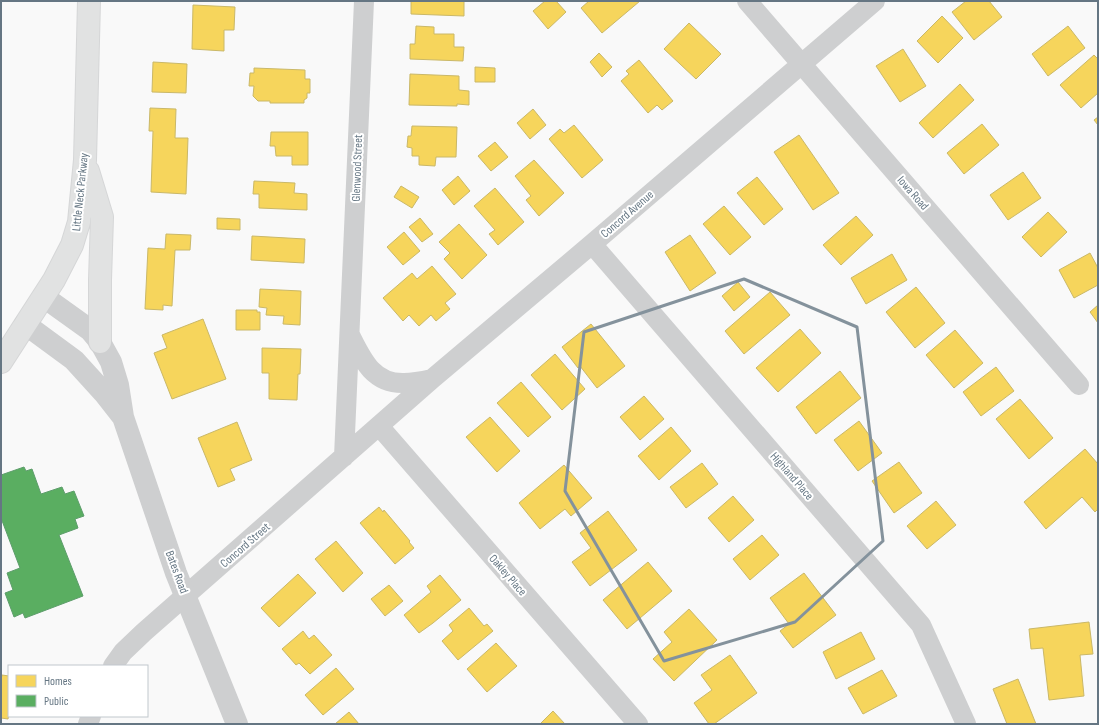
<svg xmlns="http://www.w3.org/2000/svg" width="1099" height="725" font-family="'Sofia Sans Condensed',sans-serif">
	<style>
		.homes { fill: #f6d55c; stroke: #cab868 }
		.public { fill: #5aae61; stroke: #5d9d6b }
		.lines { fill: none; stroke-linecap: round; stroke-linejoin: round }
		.secondary-casing { stroke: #d5d6d7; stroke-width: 24 }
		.minor { stroke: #cecfd0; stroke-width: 20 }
		.tertiary { stroke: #cecfd0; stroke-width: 22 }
		.secondary { stroke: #e1e2e2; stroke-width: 22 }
		.marked { fill: none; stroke: #84929c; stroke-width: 3; stroke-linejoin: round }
		.labels { text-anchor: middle; stroke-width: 4; stroke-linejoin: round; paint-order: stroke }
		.street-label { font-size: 12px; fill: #657683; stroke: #fff }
	</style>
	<rect width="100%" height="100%" fill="#f9f9f9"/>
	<path class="homes" d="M411,1h53v15l-53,-2z
		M545,1h11l10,11 -18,17 -15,-18z
		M589,1h51l-38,32 -21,-25z
		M966,1h23l13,16 -28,23 -22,-28z
		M193,5l42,2 -1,23h-10v21l-32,-2z
		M942,16l21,22 -25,25 -21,-22z
		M689,23l32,31 -25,25 -32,-30z
		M416,26l18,1v7h20v13h10l-1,14 -53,-2v-15h5z
		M1068,26l17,22 -37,28 -16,-22z
		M903,49l23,37 -26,16 -24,-36z
		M599,53l13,14 -10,10 -12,-15z
		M1094,55l4,4v34l-17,15 -21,-23z
		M639,60l34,41 -11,9 -5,-5 -9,8 -27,-32 8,-7 -3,-3z
		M153,62l34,2 -1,29 -34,-1z
		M475,67l20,1v14h-20z
		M254,68l51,2v9h5v14h-3v5l-3,2v3h-34v-2h-12l-5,-5 1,-10h-5l1,-13h4z
		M410,74l49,2v14l10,1v14l-12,-1v2l-48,-1z
		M960,84l14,16 -41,38 -14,-15z
		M150,108l26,1 -1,29h13l-2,56 -35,-2 2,-61h-4z
		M533,109l13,16 -16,14 -13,-16z
		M1098,117v8l-4,-5z
		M982,124l17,21 -35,29 -17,-21z
		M574,125l29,35 -21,18 -33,-39 11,-10 4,4z
		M412,126l45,1 -1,30h-20l-1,9 -16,-1v-9h-7v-8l-5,-1 1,-11h3z
		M271,132h37v33h-16v-9h-16l-1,-10h-5z
		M799,135l40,58 -26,17 -39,-58z
		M495,142l13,15 -17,14 -13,-15z
		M534,160l30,33 -25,23 -13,-16 5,-4 -16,-20z
		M1023,172l18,26 -33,22 -18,-25z
		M458,176l12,15 -16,14 -12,-15z
		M757,177l26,32 -19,16 -27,-32z
		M254,181l41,2 -1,10 13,1v16l-48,-2v-14h-6z
		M401,186l18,11 -7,11 -18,-11z
		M495,188l29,34 -26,23 -9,-11 6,-4 -21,-24z
		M724,206l27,31 -21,18 -27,-31z
		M1048,212l19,20 -26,25 -19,-20z
		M856,216l17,19 -32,30 -18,-20z
		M217,218l23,1v11l-23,-1z
		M420,218l13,16 -11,8 -13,-15z
		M459,224l28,31 -25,24 -18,-20 6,-6 -11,-11z
		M404,232l16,19 -17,14 -16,-18z
		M166,234l25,1 -1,15h-15l-3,56 -9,-1v5l-18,-1 3,-61 17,1z
		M690,235l26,38 -26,18 -25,-39z
		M252,236l53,3 -1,24 -53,-3z
		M1090,253l8,15v17l-24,13 -15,-28z
		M892,254l15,26 -41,24 -15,-26z
		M432,266l24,28 -11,9 5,6 -14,12 -5,-6 -12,11 -10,-11 -6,6 -20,-23 29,-25 5,6z
		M738,282l12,15 -16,14 -12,-15z
		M916,287l29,36 -30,25 -29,-36z
		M260,289l41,2 -1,34 -17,-1 1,-8 -18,-1 1,-7 -8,-1z
		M770,292l20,23 -46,39 -19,-23z
		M1098,305v18l-8,-11z
		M236,310h21v2h3v18h-24z
		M203,319l23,60 -54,20 -18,-46 13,-5 -5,-13z
		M591,324l34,42 -28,22 -17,-22 -2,2 -16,-21z
		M800,329l21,24 -43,39 -22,-24z
		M955,330l28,33 -29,25 -28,-33z
		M262,348l39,1 -1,25h-2l-1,26 -28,-1v-26h-7z
		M555,354l30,35 -23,21 -31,-35z
		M996,367l18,24 -33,25 -18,-24z
		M840,371l21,27 -45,36 -20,-27z
		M521,382l30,35 -23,20 -31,-34z
		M644,396l20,23 -24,21 -20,-23z
		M1020,399l33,39 -24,21 -33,-40z
		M490,417l30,34 -23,21 -31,-35z
		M859,421l23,32 -24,18 -24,-31z
		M237,422l15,38 -22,9 5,11 -17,7 -20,-49z
		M671,427l20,24 -32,29 -21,-24z
		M1085,449l13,15v45l-3,3 -13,-15 -36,32 -22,-27z
		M899,462l23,31 -28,20 -22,-32z
		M702,463l16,21 -32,24 -16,-21z
		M564,465l28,33 -21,18 -6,-7 -25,20 -21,-26z
		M733,496l21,24 -25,22 -21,-24z
		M936,501l20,24 -29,24 -20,-23z
		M379,507l4,5 1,-2 26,31 -1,1 5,6 -19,16 -35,-41z
		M608,511l29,39 -47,36 -18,-24 19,-14 -11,-15z
		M762,535l17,20 -29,25 -17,-21z
		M336,541l27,32 -20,19 -28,-33z
		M648,562l24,29 -45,38 -24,-29z
		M804,573l32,42 -43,33 -13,-17 9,-7 -19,-26z
		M298,574l18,19 -37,34 -18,-19z
		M440,575l21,25 -28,23 -14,10 -15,-18 27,-23 -4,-6z
		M389,585l14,16 -18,15 -14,-17z
		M469,608l15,18 3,-2 6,7 -35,29 -16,-19 11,-10 -4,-6z
		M689,609l28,31 -43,41 -21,-22 19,-17 -8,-10z
		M1089,622l4,32 -13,1 4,41 -35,4 -6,-52 -12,1 -2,-20z
		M303,631l6,8 5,-4 18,20 -22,19 -11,-11 -3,2 -14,-16z
		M861,632l14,27 -39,20 -13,-27z
		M496,643l21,23 -30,26 -20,-23z
		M730,655l27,38 -43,31h-5l-15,-21 18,-13 -11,-15z
		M336,668l18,21 -31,26 -18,-20z
		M882,670l15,26 -34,18 -15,-26z
		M2,675l7,1v38l-1,5 -7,-1v-38z
		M1018,679l18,45h-29l-14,-35z
		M553,711l12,13h-25z
		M349,712l10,12h-24z"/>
	<path class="public" d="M24,467l2,4 6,-2 9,25 21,-7 3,7 9,-3 10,25 -9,3 3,9 -19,7 24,61 -58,22 -2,-5 -9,4 -9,-24 8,-3 -6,-17 13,-5 -19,-50v-43z"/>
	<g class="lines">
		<g class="secondary-casing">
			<path id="secondary" d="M88,171l14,46 -2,63v62
				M1,362l53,-82 18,-35 7,-23 6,-62 4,-159"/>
		</g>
		<path class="minor" d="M747,1l332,384
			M592,244l329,381 45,99
			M350,335c12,24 23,49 54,48 10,0 19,-2 28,-4
			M379,426l259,298
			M344,457l20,-456
			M113,666l10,-14 21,-20 288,-253 160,-135 283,-243
			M88,724l3,-8"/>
		<path class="tertiary" d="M44,297l46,33 10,12 11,20 7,23 5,32 53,156 61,151
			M25,324l49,36 30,33 18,23"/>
		<use href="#secondary" class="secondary"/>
	</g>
	<path class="marked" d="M744,279l113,48 26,214 -88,81 -131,39 -99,-170 19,-159z"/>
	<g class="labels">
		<g class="street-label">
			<text transform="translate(357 168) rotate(-88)" y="4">Glenwood Street</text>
			<text transform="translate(80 192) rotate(-84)" y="4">Little Neck Parkway</text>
			<text transform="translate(913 193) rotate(49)" y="4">Iowa Road</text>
			<text transform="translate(627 214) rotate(-41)" y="4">Concord Avenue</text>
			<text transform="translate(792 476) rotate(49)" y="4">Highland Place</text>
			<text transform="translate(245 545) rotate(-41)" y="4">Concord Street</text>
			<text transform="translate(177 572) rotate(70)" y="4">Bates Road</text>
			<text transform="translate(508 575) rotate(49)" y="4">Oakley Place</text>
		</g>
	</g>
	<rect width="1099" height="725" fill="none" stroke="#657683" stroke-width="4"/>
	<rect x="8" y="665" width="140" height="52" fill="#ffffff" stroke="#c1c8cd"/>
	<rect x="16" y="675" width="20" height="12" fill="#f6d55c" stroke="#c1c8cd"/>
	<text x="44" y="685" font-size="12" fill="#657683">Homes</text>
	<rect x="16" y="695" width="20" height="12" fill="#5aae61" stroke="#c1c8cd"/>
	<text x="44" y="705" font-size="12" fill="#657683">Public</text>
</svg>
